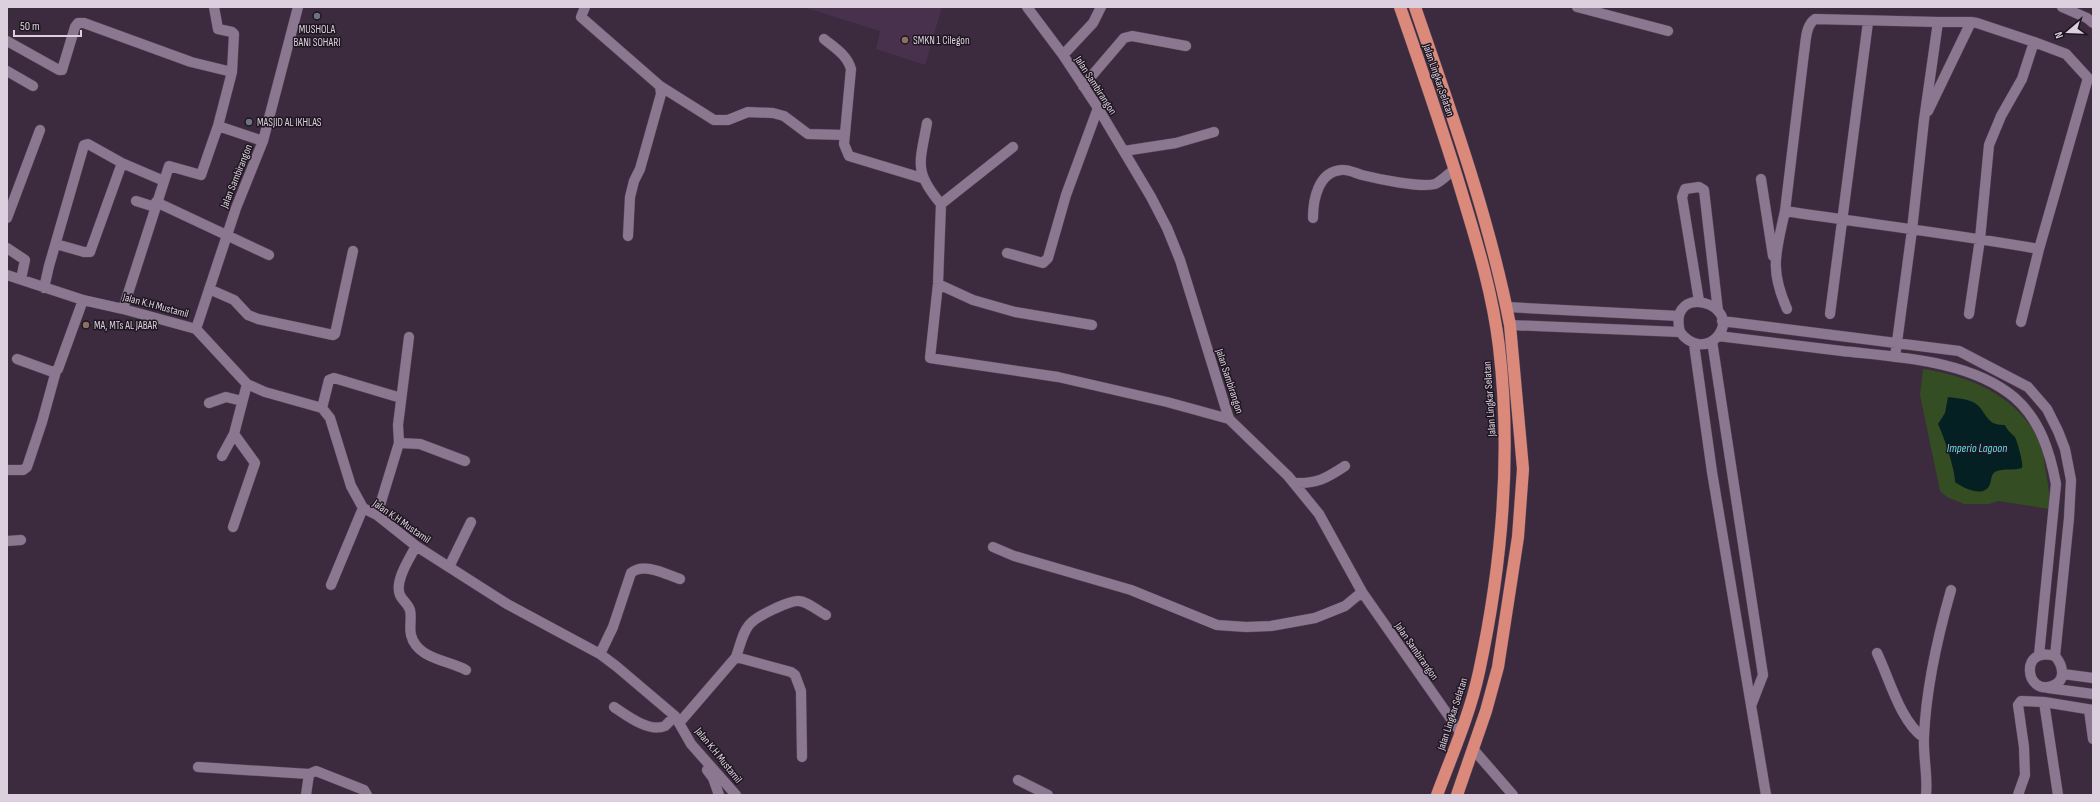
<svg xmlns="http://www.w3.org/2000/svg" width="2100" height="802" font-family="'Sofia Sans Condensed',sans-serif">
	<style>
		.built { fill: #48314c }
		.green { fill: #354d22 }
		.water { fill: #052023 }
		.lines { fill: none; stroke-linecap: round; stroke-linejoin: round }
		.minor-casing { stroke: #56475a; stroke-width: 11 }
		.highway-casing { stroke: #56475a; stroke-width: 13 }
		.minor { stroke: #8c7790; stroke-width: 10 }
		.highway { stroke: #db897a; stroke-width: 12 }
		.worship-dot { fill: #6b7280; stroke: #1e1620; stroke-width: 1.5 }
		.education-dot { fill: #8d6e63; stroke: #1e1620; stroke-width: 1.5 }
		.labels { text-anchor: middle; stroke-width: 3; stroke-linejoin: round; paint-order: stroke }
		.poi-label { font-size: 11px; fill: #dcd0de; stroke: #1e1620; text-anchor: start }
		.street-label { font-size: 11px; fill: #dcd0de; stroke: #1e1620 }
		.water-label { font-size: 12px; font-style: italic; fill: #61dfea; stroke: #1e1620 }
	</style>
	<rect width="100%" height="100%" fill="#3c2a3f"/>
	<path class="built" d="M803,7h139l-17,58 -49,-16 4,-18z"/>
	<path class="green" d="M1923,369c47,7 95,27 117,73 4,9 4,21 6,30 2,13 4,24 4,37l-52,-8 -9,3h-25l-17,-7 -7,-6 -20,-96z"/>
	<path class="water" d="M1948,397c8,1 18,2 25,5 14,7 11,24 32,23 2,5 6,8 10,12 2,4 9,27 7,31 -8,3 -17,0 -25,3 -6,2 -5,7 -7,13 -5,15 -27,4 -35,-2 0,-13 -11,-45 -17,-58l7,-11z"/>
	<g class="lines">
		<g class="minor-casing">
			<path id="minor" d="M214,7l4,22 14,3 2,2 -2,38
				M585,7l-4,10 79,69 1,8 -21,75 -6,12 -4,16 -2,39
				M1027,7l36,48 35,53 53,89 16,31 13,32 49,159 59,57 31,38 43,78 98,140
				M1577,7l91,24
				M2062,7l25,11 6,5
				M824,39c11,9 23,16 27,30l-7,75 5,12 73,22
				M7,41l52,29h3l13,-43 3,-4h6l107,39 41,10 -14,54 45,15
				M2034,42l32,12 22,24 -49,171
				M1063,55l30,-32 8,-16
				M7,71l26,15
				M660,86l54,34h14l20,-8 25,1 11,3 24,18 37,1
				M1083,86l41,-48 8,-2 54,10
				M1928,111l43,-89h-33
				M927,123c-7,40 -14,48 14,81
				M1013,147l-72,57 -3,80 -8,74 128,19 109,25 62,17
				M1124,151l52,-8 38,-11
				M1761,179l12,77
				M136,201l19,6
				M156,202l113,53
				M1785,211c-9,42 -16,57 2,98
				M7,218l33,-88
				M1313,218c0,-18 5,-46 28,-48 7,-1 14,3 21,5 16,4 58,13 73,9 7,-3 14,-11 20,-15
				M56,244l28,8h6l32,-89 42,18
				M7,248l18,12 -4,19
				M1007,253l36,10 5,-5 18,-63 32,-87
				M7,275l76,25 40,9 73,20 51,55 18,8 57,16 8,10 21,68 12,22 14,7 39,31 91,58 93,50 16,12 59,50 16,28 45,51
				M938,284l35,16 42,12 77,13
				M44,288l5,-22 35,-121 4,-1 34,19
				M209,289l25,11 14,15 10,4 75,16 2,-1 18,-83
				M1699,301l-17,-104 3,-8 14,-2 5,3 14,121
				M1507,307l172,9
				M123,309l46,-143 32,9 17,-49
				M1830,314l38,-292
				M1969,314l11,-75 9,-94 12,-29 21,-37 12,-37 -57,-19 -6,-1
				M1722,321l237,30 69,36 19,22 11,22 7,18 6,31 -2,38 -14,138c8,9 12,25 -3,30 -27,10 -33,-41 3,-30
				M1510,325l170,7c9,12 25,18 37,5 28,-33 -50,-56 -37,-5
				M196,329l40,-121 27,-67 35,-134
				M1718,336c41,5 82,10 124,15 55,6 129,9 173,47 25,22 35,54 41,86l-17,171
				M1712,341l51,334 -12,31
				M1694,344l18,128 54,323
				M1895,357l17,-127 12,-110 14,-98 -123,-3c-10,7 -9,23 -11,34l-19,158c85,13 169,23 254,38l-18,73
				M17,359l36,13 5,-3 25,-69
				M209,403l17,-6 16,4
				M322,408l7,-28 5,-2 67,20
				M399,443l-1,-18 11,-88
				M222,456l12,-22
				M7,470h16l4,-3 15,-45 14,-51
				M1294,483c23,1 33,-5 51,-17
				M377,515l22,-72 21,1 45,17
				M233,527l22,-64 -21,-29 13,-50
				M7,541l14,-1
				M416,546c-6,12 -22,35 -16,49 2,5 8,9 10,15 2,8 -1,17 1,25 6,24 37,25 55,35
				M993,547l21,9 117,34 86,35 29,2 25,-1 44,-8 30,-12 17,-14
				M449,567l22,-45
				M331,585l32,-77
				M1877,653c13,27 23,68 47,85
				M600,654l13,-27 18,-54c13,-11 34,1 49,6
				M736,657c10,-30 8,-34 38,-48 7,-3 16,-8 24,-8 9,0 20,10 28,14
				M2063,674l30,4
				M2048,688l45,6
				M2044,702l14,93
				M614,707c12,8 35,26 51,19l10,-10
				M2089,710l4,29
				M680,722l56,-65 55,15 4,3 6,16 1,66
				M1473,749l40,46
				M198,767l111,7
				M707,770l6,8 6,17
				M1018,780l30,15
				M306,795l3,-21 7,-3 48,19 3,5
				M1926,795c2,-19 -3,-39 -2,-58 2,-50 13,-98 27,-147
				M2018,795l7,-20 -1,-28 -6,-42 3,-4 23,1 49,8"/>
		</g>
		<g class="highway-casing">
			<path id="highway" d="M1400,7c22,63 44,126 63,190 15,49 30,99 36,150 13,109 3,218 -20,325 -9,42 -27,83 -42,123
				M1415,7c36,105 74,210 95,318l13,144 -5,68 -20,130 -12,44 -29,84"/>
		</g>
		<use href="#minor" class="minor"/>
		<use href="#highway" class="highway"/>
	</g>
	<g class="worship-dot">
		<circle cx="317" cy="16" r="4"/>
		<circle cx="249" cy="122" r="4"/>
	</g>
	<g class="education-dot">
		<circle cx="905" cy="40" r="4"/>
		<circle cx="86" cy="325" r="4"/>
	</g>
	<g class="labels">
		<g class="poi-label">
			<text x="317" y="33" text-anchor="middle">MUSHOLA<tspan x="317" dy="13">BANI SOHARI</tspan></text>
			<text x="913" y="44">SMKN 1 Cilegon</text>
			<text x="257" y="126">MASJID AL IKHLAS</text>
			<text x="94" y="329">MA, MTs AL JABAR</text>
		</g>
		<g class="street-label">
			<text transform="translate(1439 80) rotate(71)" y="4">Jalan Lingkar Selatan</text>
			<text transform="translate(1096 85) rotate(57)" y="4">Jalan Sambirangon</text>
			<text transform="translate(236 176) rotate(-68)" y="4">Jalan Sambirangon</text>
			<text transform="translate(156 305) rotate(15)" y="4">Jalan K.H Mustamil</text>
			<text transform="translate(1230 381) rotate(72)" y="4">Jalan Sambirangon</text>
			<text transform="translate(1489 399) rotate(-94)" y="4">Jalan Lingkar Selatan</text>
			<text transform="translate(402 521) rotate(35)" y="4">Jalan K.H Mustamil</text>
			<text transform="translate(1417 651) rotate(55)" y="4">Jalan Sambirangon</text>
			<text transform="translate(1452 714) rotate(-72)" y="4">Jalan Lingkar Selatan</text>
			<text transform="translate(719 755) rotate(51)" y="4">Jalan K.H Mustamil</text>
		</g>
		<g class="water-label">
			<text x="1977" y="452">Imperio Lagoon</text>
		</g>
	</g>
	<rect width="2100" height="802" fill="none" stroke="#dcd0de" stroke-width="16"/>
	<g transform="translate(2068 32) rotate(251)" stroke="#1e1620" stroke-width="3" paint-order="stroke">
	<path d="M0-3L7 15L0 10L-7 15Z" fill="#dcd0de"/>
	<text y="-6" font-size="11" font-weight="bold" text-anchor="middle" fill="#dcd0de">N</text>
	</g>
	<path d="M14 30v6h67v-6" fill="none" stroke="#dcd0de" stroke-width="2"/>
	<text x="20" y="30" font-size="12" fill="#dcd0de" stroke="#1e1620" stroke-width="3" paint-order="stroke">50 m</text>
</svg>
